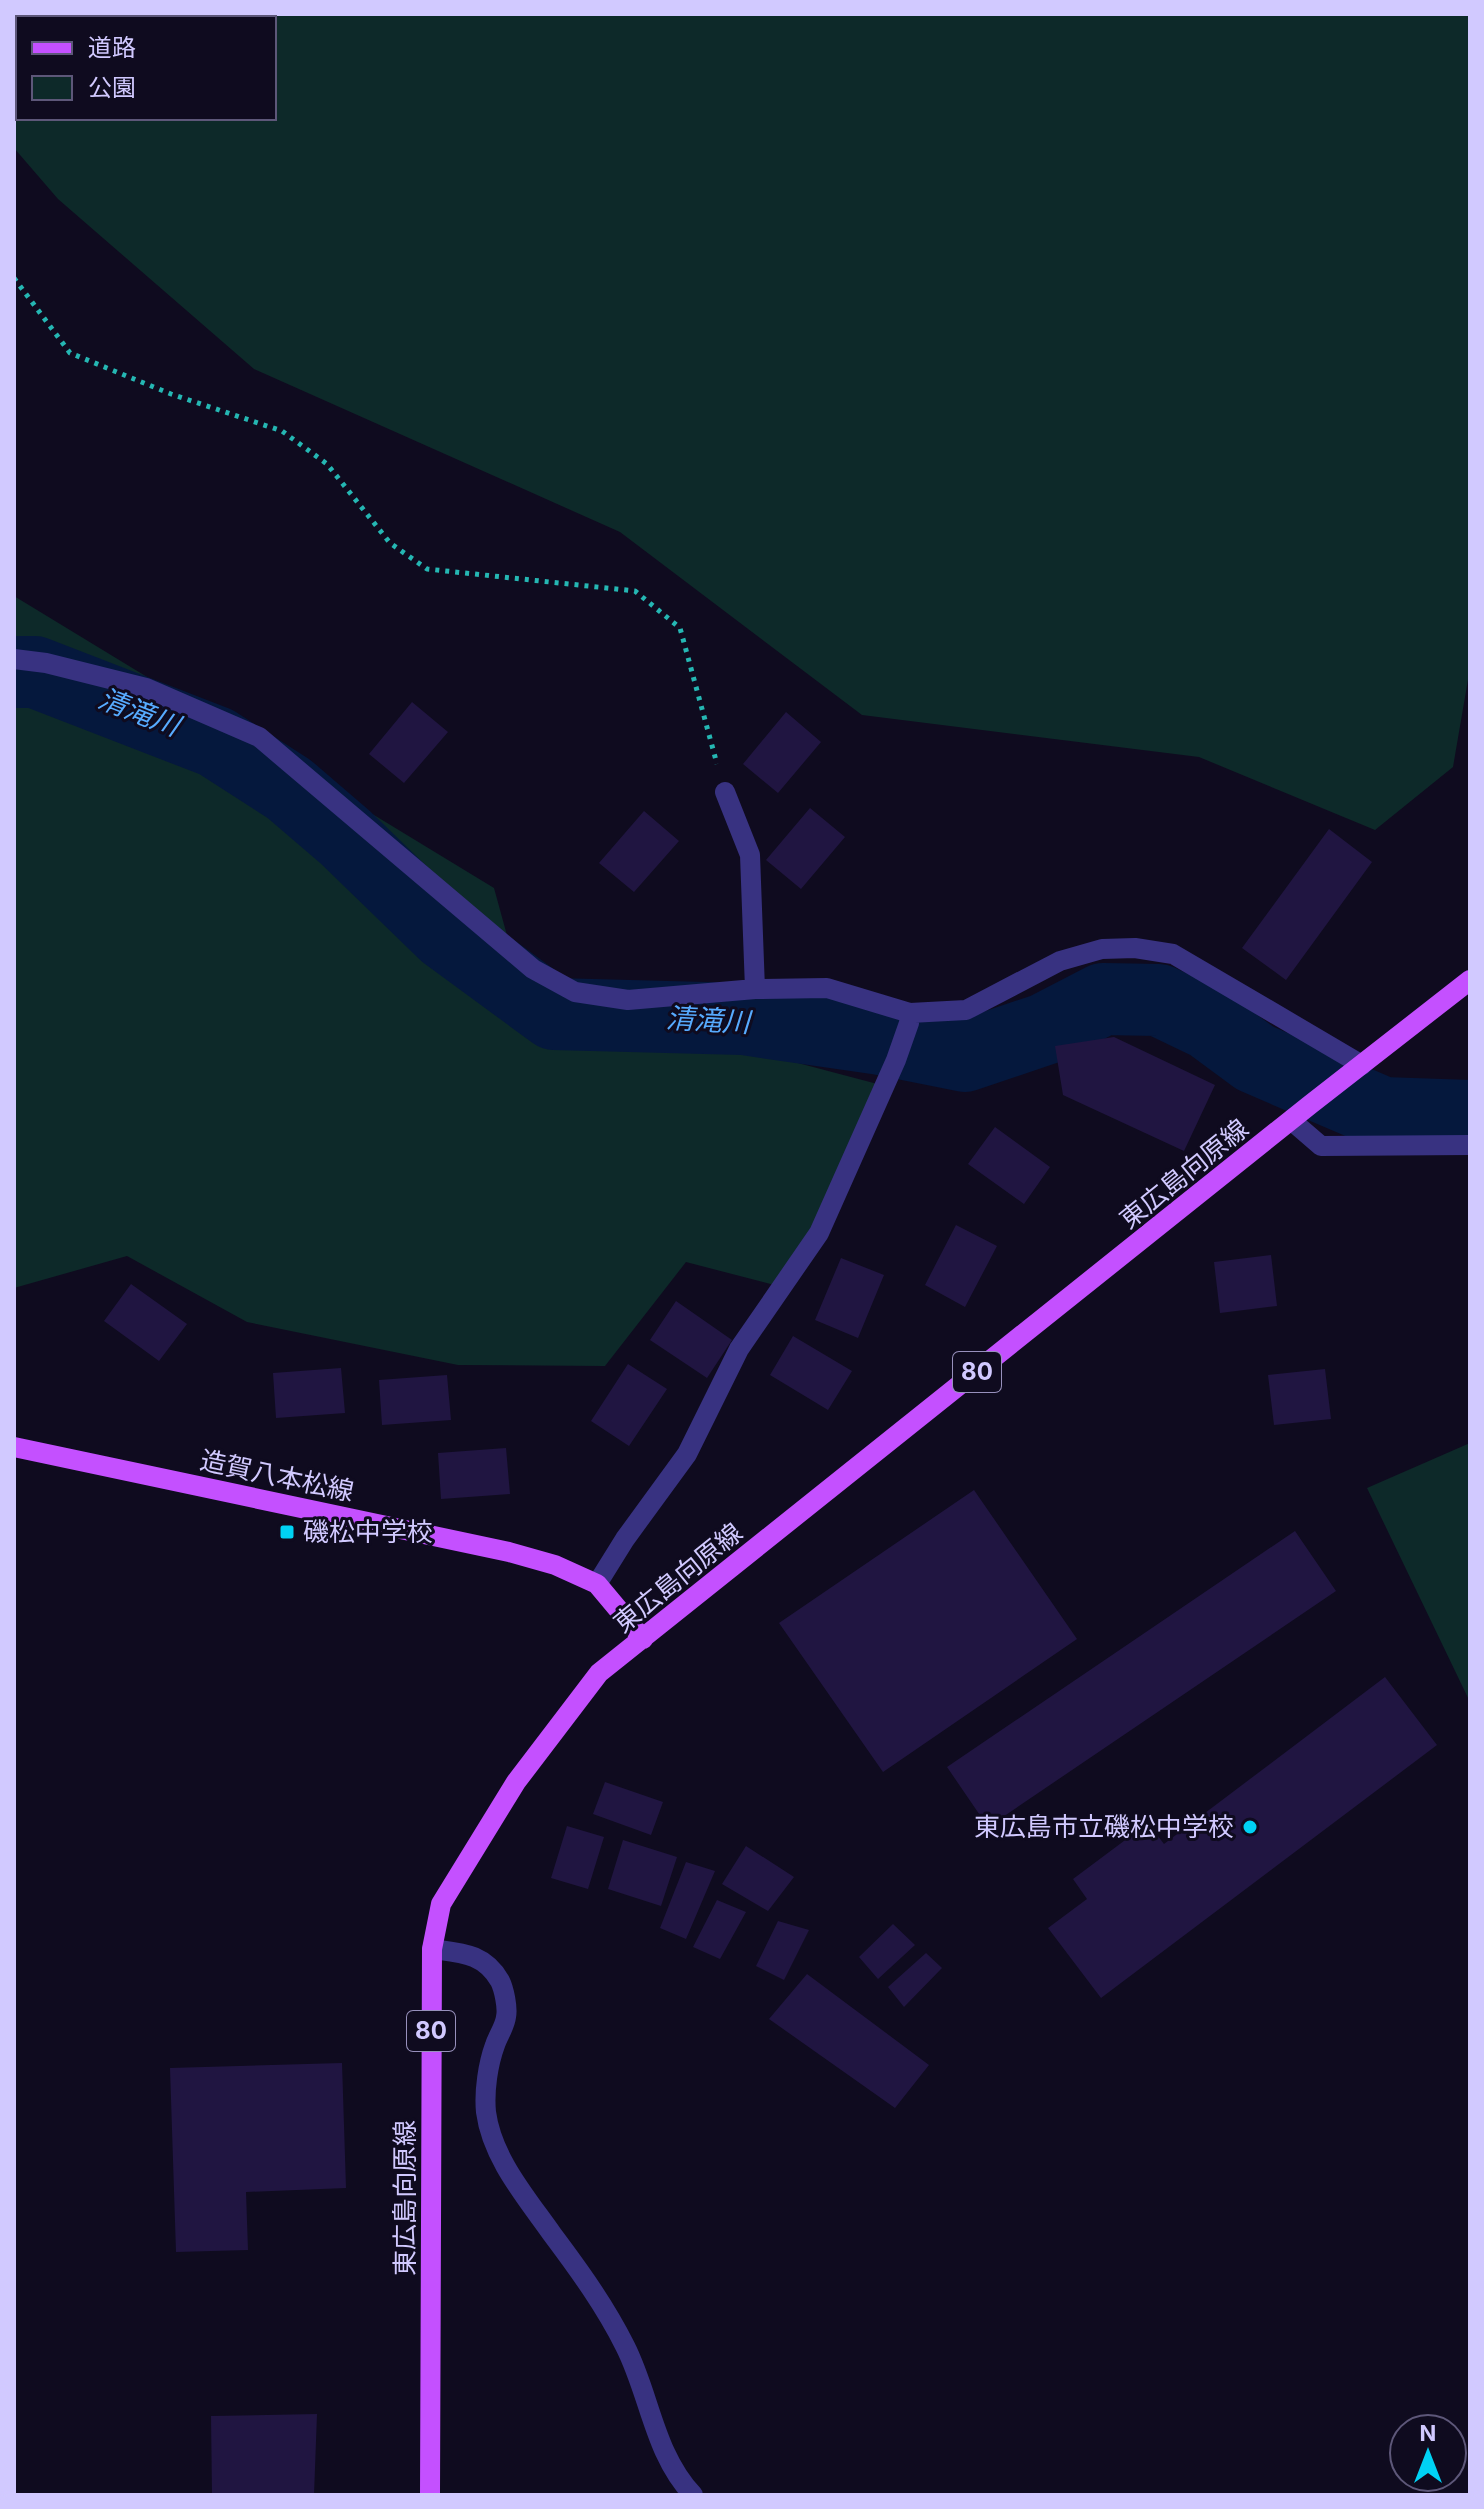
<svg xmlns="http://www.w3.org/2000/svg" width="1484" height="2509" font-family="Inter,'Noto Sans JP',sans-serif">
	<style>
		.green { fill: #0d2929; fill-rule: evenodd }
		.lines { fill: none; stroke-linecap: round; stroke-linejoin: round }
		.river { stroke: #05183d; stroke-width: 72 }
		.building { fill: #201541 }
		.path { stroke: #25b7b3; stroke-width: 5; stroke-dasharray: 4 6; stroke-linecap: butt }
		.minor { stroke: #383281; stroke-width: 20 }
		.major { stroke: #c450ff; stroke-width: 20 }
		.poi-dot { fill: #00d2f4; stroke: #0f0b1f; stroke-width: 3 }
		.labels { text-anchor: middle; stroke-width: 6; stroke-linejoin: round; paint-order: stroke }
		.shield { fill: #0f0b1f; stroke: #9790bc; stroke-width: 2 }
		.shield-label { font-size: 24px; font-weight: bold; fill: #d1c9ff }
		.street-label { font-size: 26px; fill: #d1c9ff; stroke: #0f0b1f }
		.poi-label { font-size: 26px; fill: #d1c9ff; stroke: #0f0b1f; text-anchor: start }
		.water-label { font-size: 28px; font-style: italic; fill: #57abff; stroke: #0f0b1f }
	</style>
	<rect width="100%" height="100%" fill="#0f0b1f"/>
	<path class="green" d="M14,14h1456v654l-17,99 -78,63 -176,-73 -337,-42 -242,-183 -366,-163 -196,-170 -44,-51zM18,18h256v100h-256z
		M14,596l480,292 28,102 363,96 -103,201 -96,-25 -81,104 -147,-1 -211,-43 -120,-66 -113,32z
		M1470,1443v259l-103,-214z"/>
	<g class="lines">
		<path class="river" d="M14,672h21l181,70 73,47 56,48 100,97 109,80 189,5 137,20 85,17 80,-27 58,-30 56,1 50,24 46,34 128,55 87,3"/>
	</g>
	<path class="building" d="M412,702l36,30 -44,51 -35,-29z
		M786,712l35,30 -43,51 -35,-29z
		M810,808l35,29 -44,52 -35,-29z
		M644,811l35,30 -45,51 -35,-29z
		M1329,829l43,33 -86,118 -44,-32z
		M1114,1037l101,48 -31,66 -121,-56 -8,-49z
		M995,1127l55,40 -26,37 -56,-40z
		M956,1225l41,21 -32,61 -40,-22z
		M1271,1255l6,51 -57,7 -6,-51z
		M841,1258l43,17 -26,63 -43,-18z
		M131,1284l56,40 -28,37 -55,-40z
		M676,1301l56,39 -25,38 -57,-38z
		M793,1336l59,35 -24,39 -58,-35z
		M628,1364l39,25 -38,57 -38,-25z
		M341,1368l4,45 -69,5 -3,-45z
		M1325,1369l6,50 -57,6 -6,-50z
		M447,1375l4,45 -69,5 -3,-45z
		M506,1448l4,46 -69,5 -3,-46z
		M974,1490l103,149 -194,133 -104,-149z
		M1295,1531l41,60 -348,236 -41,-60z
		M1385,1677l52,68 -336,253 -53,-70 39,-29 -14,-20 75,-56 16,21z
		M605,1782l58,20 -12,33 -58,-21z
		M567,1826l37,11 -16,52 -37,-11z
		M623,1840l54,17 -16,49 -53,-17z
		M746,1846l48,31 -26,34 -46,-27z
		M686,1862l29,9 -29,68 -26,-11z
		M717,1900l29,12 -26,47 -27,-12z
		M778,1921l31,9 -25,50 -28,-14z
		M893,1924l22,21 -37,34 -19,-22z
		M926,1953l16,15 -38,39 -16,-20z
		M807,1974l122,91 -34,43 -126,-89z
		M342,2063l4,125 -100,4 2,58 -72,2 -6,-184z
		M317,2414l-3,81h-102l-1,-79z"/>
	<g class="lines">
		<path class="path" d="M14,278l56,75 101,41 111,37 45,33 63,79 37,26 208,22 45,37 37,136"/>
		<path class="minor" d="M14,659l32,4 100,25 113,49 274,232 42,23 53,8 127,-11 72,-1 83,25 56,-3 94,-49 42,-12 33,-1 38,6 189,111
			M725,792l25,63 5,134
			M1292,1121l29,25 149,-1
			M597,1584l28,-45 62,-85 52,-105 80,-116 77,-173 13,-37 1,-10
			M432,1949c29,4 52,4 68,32 4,8 8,27 6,36 -1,9 -8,19 -11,28 -7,19 -11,46 -9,67 6,46 40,85 66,122 27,36 53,72 73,112 25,49 29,108 68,149"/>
		<path class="major" d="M14,1447l495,105 46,13 42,19 46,55
			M430,2495l2,-546 9,-45 75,-122 83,-109 712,-569 159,-124"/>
	</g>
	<g class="poi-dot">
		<rect x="279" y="1524" width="16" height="16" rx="4"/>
		<circle cx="1250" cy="1827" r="8"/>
	</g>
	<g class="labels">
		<g class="shield">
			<rect x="953" y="1352" width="48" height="40" rx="6"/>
			<rect x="407" y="2011" width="48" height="40" rx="6"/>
		</g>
		<g class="shield-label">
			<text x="977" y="1380">80</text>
			<text x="431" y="2039">80</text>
		</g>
		<g class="street-label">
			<text transform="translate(1184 1174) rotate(-39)" y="9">東広島向原線</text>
			<text transform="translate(277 1476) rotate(12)" y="9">造賀八本松線</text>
			<text transform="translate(678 1578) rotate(-39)" y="9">東広島向原線</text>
			<text transform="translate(405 2198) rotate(-90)" y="9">東広島向原線</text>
		</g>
		<g class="poi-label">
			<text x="303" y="1541">磯松中学校</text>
			<text x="1234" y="1836" text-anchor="end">東広島市立磯松中学校</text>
		</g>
		<g class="water-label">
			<text transform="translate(139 712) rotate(21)" y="10">清滝川</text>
			<text transform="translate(708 1020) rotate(3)" y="10">清滝川</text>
		</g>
	</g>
	<rect width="1484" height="2509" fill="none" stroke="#d1c9ff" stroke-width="32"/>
	<rect x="16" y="16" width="260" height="104" fill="#0f0b1f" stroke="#5d5779" stroke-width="2"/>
	<rect x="32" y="42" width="40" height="12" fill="#c450ff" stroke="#5d5779" stroke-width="2"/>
	<text x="88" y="56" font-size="24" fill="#d1c9ff">道路</text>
	<rect x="32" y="76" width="40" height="24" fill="#0d2929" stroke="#5d5779" stroke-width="2"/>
	<text x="88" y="96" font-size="24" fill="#d1c9ff">公園</text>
	<g transform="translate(1428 2453)"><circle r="38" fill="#0f0b1f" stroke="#5d5779" stroke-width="2"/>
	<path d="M0-6L14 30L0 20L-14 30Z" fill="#00d2f4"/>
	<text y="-12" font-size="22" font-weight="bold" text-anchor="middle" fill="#d1c9ff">N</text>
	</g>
</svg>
